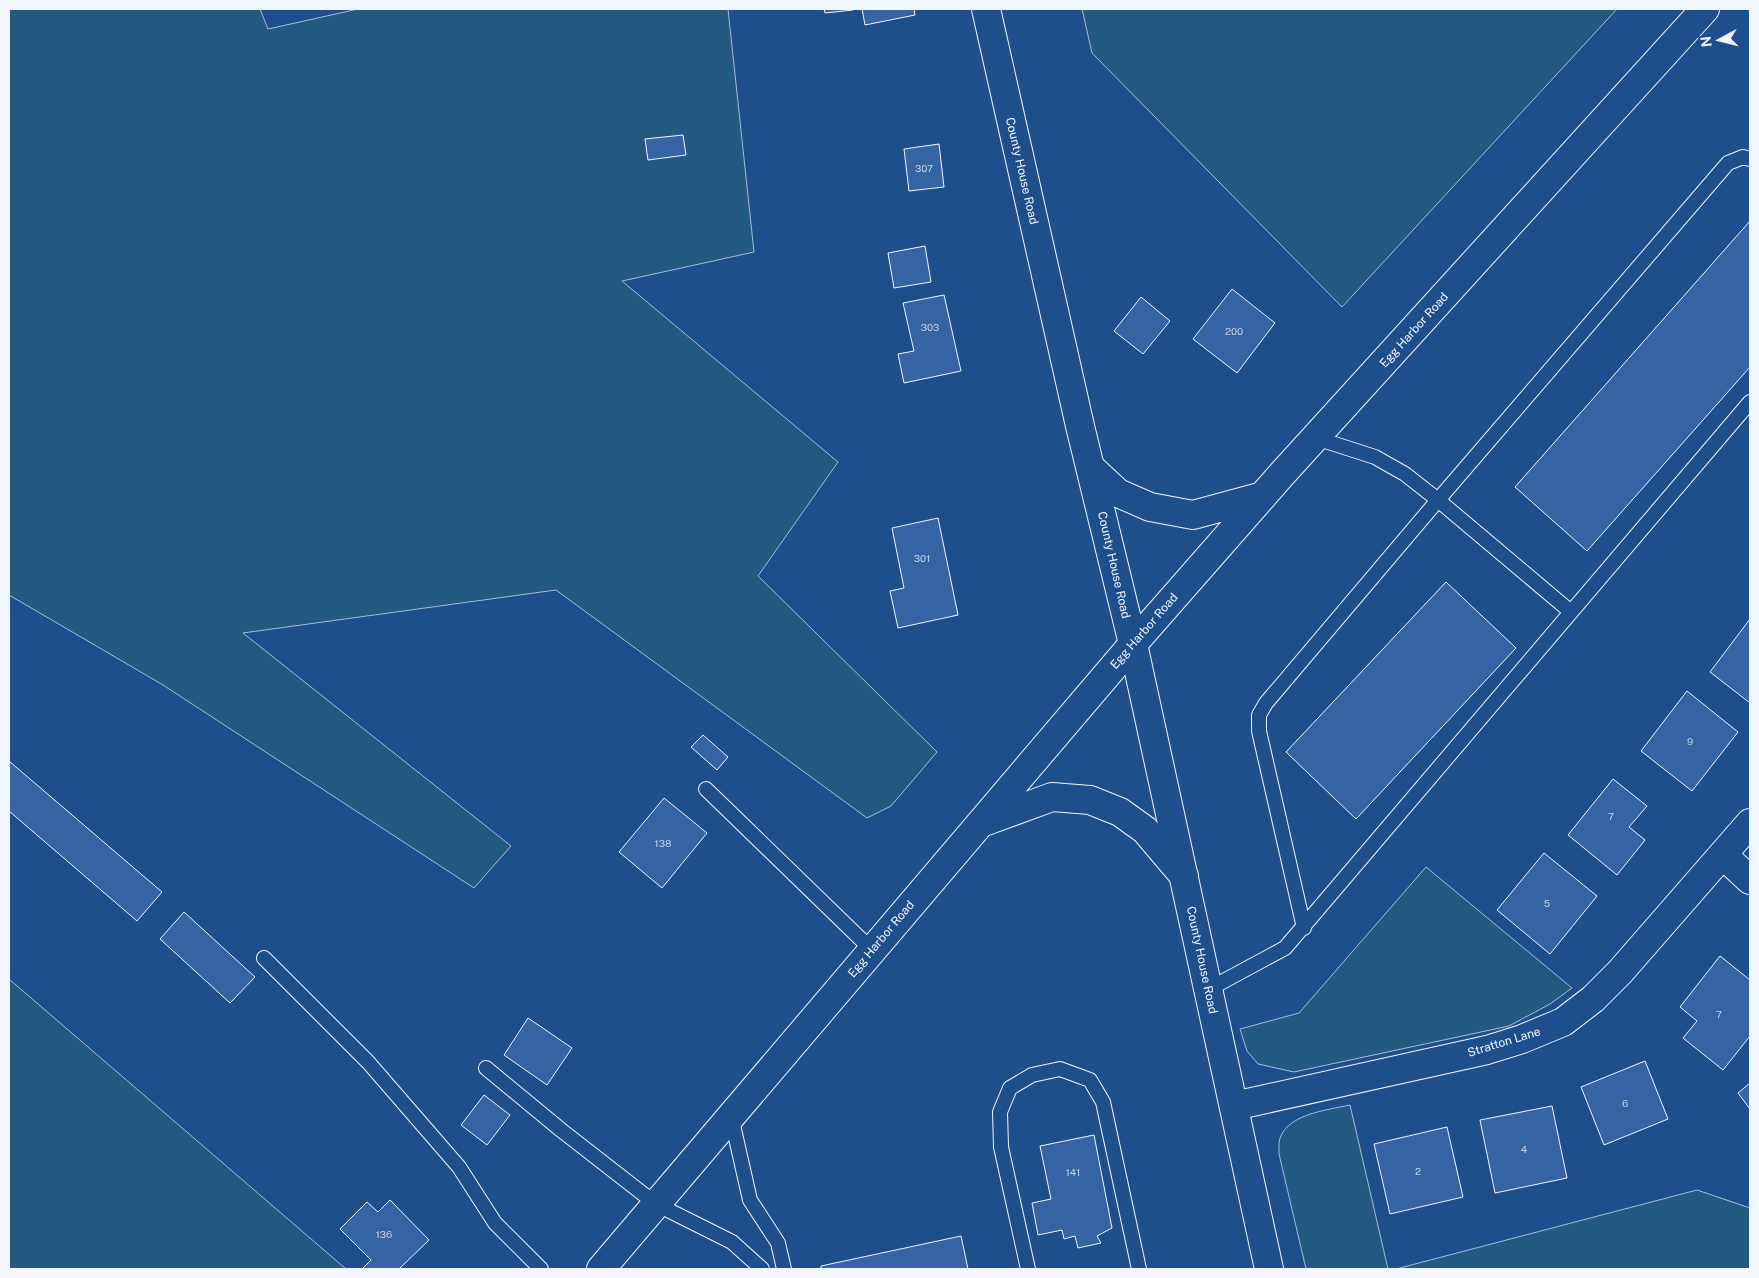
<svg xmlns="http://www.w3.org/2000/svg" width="1759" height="1278" font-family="'Public Sans',sans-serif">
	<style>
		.green { fill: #245a82; stroke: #a8bbd7 }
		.building { fill: #3563a3; stroke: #f2f6ff }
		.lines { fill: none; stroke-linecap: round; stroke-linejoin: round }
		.service-casing { stroke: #f2f6ff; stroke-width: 16 }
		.minor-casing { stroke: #f2f6ff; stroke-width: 30 }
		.tertiary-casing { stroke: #f2f6ff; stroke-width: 30 }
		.secondary-casing { stroke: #f2f6ff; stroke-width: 30 }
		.service { stroke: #1f4e8c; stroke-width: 14 }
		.minor { stroke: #1f4e8c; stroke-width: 28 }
		.tertiary { stroke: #1f4e8c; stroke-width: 28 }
		.secondary { stroke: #1f4e8c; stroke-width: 28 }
		.labels { text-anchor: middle; stroke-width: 4; stroke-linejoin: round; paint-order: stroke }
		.number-label { font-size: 10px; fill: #c3d1e8 }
		.street-label { font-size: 12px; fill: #f2f6ff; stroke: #1f4e8c }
	</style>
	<rect width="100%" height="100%" fill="#1f4e8c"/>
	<path class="green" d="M9,9h251l8,20 90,-20h370l26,243 -132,29 216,181 -80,114 179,176 -46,54 -24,12 -311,-228 -313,43 268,213 -37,42 -311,-203 -154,-90z
		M1082,9h535l-275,298 -250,-254z
		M1426,867l146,121 -22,16 -41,22 -215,46 -36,-8 -11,-13 -7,-22 59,-16z
		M9,979l337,290h-337z
		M1350,1105l38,164h-82l-27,-115c0,-3 0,-8 0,-12 5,-28 49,-32 71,-37z
		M1697,1190l53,18v61h-354z"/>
	<path class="building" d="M824,9h29v1l-28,3z
		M862,9h52l1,6 -50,10z
		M683,135l3,20 -38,5 -3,-21z
		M939,144l5,43 -35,4 -5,-42z
		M1750,221v146l-163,184 -72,-64z
		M925,246l6,36 -37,6 -6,-35z
		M1232,289l43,34 -38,50 -44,-34z
		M944,295l17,76 -57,12 -6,-29 16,-3 -11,-48z
		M1141,297l29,24 -27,33 -29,-23z
		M938,518l20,97 -60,13 -8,-37 14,-3 -12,-60z
		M1446,582l70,66 -160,171 -70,-67z
		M1750,619v84l-40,-31z
		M1687,691l51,41 -46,59 -51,-40z
		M703,735l25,22 -11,13 -26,-23z
		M9,761l153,131 -25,29 -128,-110z
		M1613,779l34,27 -18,21 16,13 -28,35 -49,-40z
		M664,798l43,35 -45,55 -43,-36z
		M1544,853l53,43 -47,58 -53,-44z
		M184,912l71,65 -25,26 -70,-64z
		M1720,956l30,24v56l-27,34 -40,-32 14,-17 -17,-14z
		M528,1018l44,30 -25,37 -43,-30z
		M1645,1061l23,58 -64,26 -23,-58z
		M1750,1083v26l-12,-16z
		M484,1095l26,20 -23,30 -26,-20z
		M1552,1106l15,72 -72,15 -15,-73z
		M1447,1127l16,70 -73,17 -16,-70z
		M1094,1135l18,93 -15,8 4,7 -23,5 -3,-12 -11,3 -2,-9 -24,5 -6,-32 19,-4 -11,-53z
		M390,1200l39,40 -30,29h-37l9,-9 -31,-31 27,-27 11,10z
		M961,1236l7,33h-147v-3z"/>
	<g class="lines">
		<g class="service-casing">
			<path id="service" d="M1316,438l59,19 30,17 33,26 133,112
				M706,789l166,161
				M1304,928l-45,-197v-16l7,-12 172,-203 290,-337 15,-6 7,2
				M264,958l104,104 91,105 36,56 46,46
				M1209,989l76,-41 465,-546
				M486,1068l75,62 95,74 76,38 30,27
				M731,1116l19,84 28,43 6,26
				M1028,1269l-27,-122 -1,-35 10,-24 22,-13 28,-6 30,11 13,22 36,167"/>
		</g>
		<g class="minor-casing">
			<path id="minor" d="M1723,855l27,25
				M1234,1106l253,-56 35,-11 41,-17 30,-23 27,-27 130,-149"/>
		</g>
		<g class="tertiary-casing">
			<path id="tertiary" d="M986,9l94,417 53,218 136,625"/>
		</g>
		<g class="secondary-casing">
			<path id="secondary" d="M1091,468l27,25 32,14 43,8 70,-19
				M981,823l71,-26 38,3 30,12 25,18 39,46
				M601,1269l532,-625 149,-170 423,-465"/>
		</g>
		<use href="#service" class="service"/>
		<use href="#minor" class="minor"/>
		<use href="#tertiary" class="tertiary"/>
		<use href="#secondary" class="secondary"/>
	</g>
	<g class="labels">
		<g class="number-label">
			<text x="924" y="172">307</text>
			<text x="930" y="331">303</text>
			<text x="1234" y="335">200</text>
			<text x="922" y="562">301</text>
			<text x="1690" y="745">9</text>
			<text x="1611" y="820">7</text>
			<text x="663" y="847">138</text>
			<text x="1547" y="907">5</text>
			<text x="1719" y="1018">7</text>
			<text x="1625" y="1107">6</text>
			<text x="1524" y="1153">4</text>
			<text x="1418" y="1175">2</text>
			<text x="1073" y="1176">141</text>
			<text x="384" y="1238">136</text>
		</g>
		<g class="street-label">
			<text transform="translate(1022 171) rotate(77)" y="4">County House Road</text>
			<text transform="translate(1414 330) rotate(-48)" y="4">Egg Harbor Road</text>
			<text transform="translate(1114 565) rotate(77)" y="4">County House Road</text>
			<text transform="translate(1144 631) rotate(-49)" y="4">Egg Harbor Road</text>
			<text transform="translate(881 939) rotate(-50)" y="4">Egg Harbor Road</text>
			<text transform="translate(1202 960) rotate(78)" y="4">County House Road</text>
			<text transform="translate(1504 1042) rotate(-17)" y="4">Stratton Lane</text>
		</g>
	</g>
	<rect width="1759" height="1278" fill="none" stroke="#f2f6ff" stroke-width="20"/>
	<g transform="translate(1719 40) rotate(263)" stroke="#1f4e8c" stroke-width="4" paint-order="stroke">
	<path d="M0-4L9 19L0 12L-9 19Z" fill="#f2f6ff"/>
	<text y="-8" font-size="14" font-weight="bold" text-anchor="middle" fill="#f2f6ff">N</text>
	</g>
</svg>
